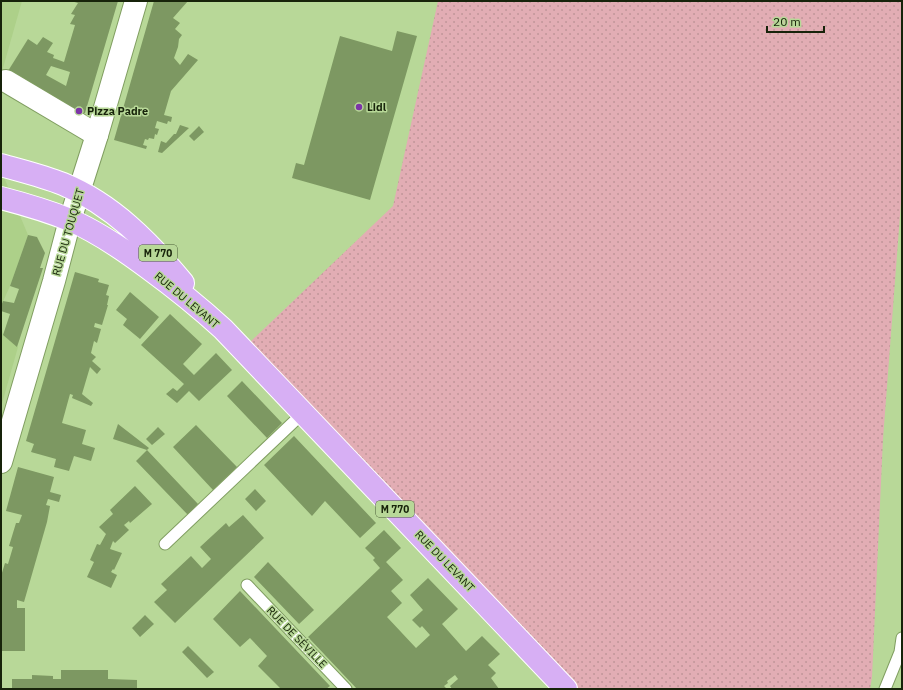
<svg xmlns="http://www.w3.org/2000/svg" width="903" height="690" font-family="'IBM Plex Sans',sans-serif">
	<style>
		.built { fill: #add089 }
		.green { fill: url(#green-dots) }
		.building { fill: #7d9862; fill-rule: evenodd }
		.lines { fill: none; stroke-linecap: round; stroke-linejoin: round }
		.service-casing { stroke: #809e61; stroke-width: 13 }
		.minor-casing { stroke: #809e61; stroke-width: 24 }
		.tertiary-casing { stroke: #809e61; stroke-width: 24 }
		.primary-casing { stroke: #fff; stroke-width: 24 }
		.service { stroke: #fff; stroke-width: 11 }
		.minor { stroke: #fff; stroke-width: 22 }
		.tertiary { stroke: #fff; stroke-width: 22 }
		.primary { stroke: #d7aff4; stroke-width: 22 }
		.poi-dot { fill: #7c34a7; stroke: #b8d898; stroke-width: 1.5 }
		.labels { text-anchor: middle; stroke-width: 3; stroke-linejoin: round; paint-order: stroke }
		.shield { fill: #b8d898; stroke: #475935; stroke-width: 1 }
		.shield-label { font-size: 10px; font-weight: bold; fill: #17230a }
		.poi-label { font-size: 11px; font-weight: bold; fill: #17230a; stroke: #b8d898; text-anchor: start }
		.street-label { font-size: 11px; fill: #17230a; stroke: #b8d898 }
	</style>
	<defs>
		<pattern id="green-dots" width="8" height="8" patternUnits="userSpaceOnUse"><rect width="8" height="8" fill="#e2adb4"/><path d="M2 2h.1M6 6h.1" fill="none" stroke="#c19599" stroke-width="1.8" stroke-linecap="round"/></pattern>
	</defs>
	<rect width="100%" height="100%" fill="#b8d898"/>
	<path class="built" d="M1,1h21l-21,74z
		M1,170l27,65 -18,51 -9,20z
		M1,321l2,14 15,12 -17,60z"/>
	<path class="green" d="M438,1h464v188l-19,250 -11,238 -2,12h-297l-323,-347 143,-136z"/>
	<path class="building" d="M71,1h47l-33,112 -7,3 -70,-45 20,-32 9,6 6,-8 10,6 -6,9 7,3 -1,3 3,1 8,3 11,-37 -5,-1 5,-9 -4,-1 7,-11zM51,66l19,6 -4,14 -20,-11z
		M154,1h34l-15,17 7,5 -5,6 7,6 -3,4 -1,8 -4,11 6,7 8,-11 10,6 -27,31 -7,24 8,2 -1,5 -3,-1 -1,3 -10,-3 -2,7 4,1 -2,6 -2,-1 -1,5 -5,-1 -1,2 -3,-1 -2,6 4,1 -1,3 -32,-9z
		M397,31l20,5 -47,164 -78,-22 4,-15 8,2 36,-129 52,15z
		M180,125l9,3 -27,25 -4,-1 3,-11 5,2 8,-9h2z
		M199,126l5,6 -10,9 -5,-5z
		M28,235l9,2 8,16 -5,15h3l-26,79 -14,-12 7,-21 -9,-3v-5l2,-5 11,2 5,-14 -9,-3z
		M75,272l24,7 -1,3 11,3 -3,10 3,1 -2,9h1l-6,20 -7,-2 -1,4 7,2 -4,14 -3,-2 -3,12 5,4 -4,4 9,8 -4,5 -7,-7 -8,27 11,9 -2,3 -19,-8 1,-3 -3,-1 -8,29 24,7 -4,14 13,4 -4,13 -17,-5 -5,15 -15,-4 2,-8 -25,-7 3,-8 -8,-3z
		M130,292l29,25 -19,22 -17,-14 4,-6 -11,-9z
		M170,314l32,30 -19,20 11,11 22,-22 16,17 -33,31 -10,-10 -12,12 -11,-9 7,-6 4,3 7,-7 -43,-39z
		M242,381l40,42 -15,15 -40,-42z
		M118,424l31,24 -2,2 -34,-11z
		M196,425l41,42 -24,23 -40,-43z
		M158,427l7,7 -13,11 -6,-6z
		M294,436l82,87 -16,15 -35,-37 -13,15 -48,-51z
		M147,450l51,54 -10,11 -52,-54z
		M18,467l36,10 -4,15 11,3 -2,7 -11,-3 -2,6 4,1 -3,16 -23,80 -7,-2v8h8v43h-24v-61l1,-4h-1v-10l4,-13 3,1 5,-17 -4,-1 7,-23h3l3,-8 -16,-4z
		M135,486l17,18 -22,19 -1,-2 -5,4 5,5 -14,13 -2,-2 -3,8 12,4 -8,17 -1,-1 -2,3 6,3 -6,13 -24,-11 7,-15 -4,-2 7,-16 3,1 6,-11 -7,-7 14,-13 -3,-4z
		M255,489l11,12 -10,10 -11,-12z
		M243,515l21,23 -89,85 -21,-21 13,-12 -6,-6 30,-28 11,12 9,-9 -11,-12 26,-24 3,4z
		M384,530l17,18 -15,14 17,18 -12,11 11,12 -15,14 29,31 14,-13 -8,-9 -2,2 -8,-8 11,-10 -13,-15 18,-17 30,31 -16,15 24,27 16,-15 18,18 -12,11 8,8 -5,5 8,11h-47l-2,-3 8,-7 -3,-4 -8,6 1,2 -4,3 3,3h-90l-49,-52 72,-69 -7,-8 2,-2 -10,-10z
		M268,562l46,48 -15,14 -45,-47z
		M240,591l90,95 -4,3h-45l-23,-23 9,-10 -17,-18 -10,9 -27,-28z
		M145,615l9,9 -14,13 -8,-9z
		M188,646l26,26 -7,6 -25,-26z
		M61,670h47v9l29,1v9h-125v-10h20v-4l21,1v3h8z"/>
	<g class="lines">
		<g class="service-casing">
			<path id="service" d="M165,544l138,-131
				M247,585l99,104
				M885,689l15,-37 2,-14"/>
		</g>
		<g class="minor-casing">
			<path id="minor" d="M6,81l91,54"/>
		</g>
		<g class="tertiary-casing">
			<path id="tertiary" d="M1,462l53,-181 16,-61 27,-85 39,-134"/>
		</g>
		<g class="primary-casing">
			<path id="primary" d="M1,165c21,6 42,11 62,19 49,20 87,59 120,99
				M1,198c23,6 47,13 69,22 28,12 54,30 78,48 26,19 51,39 75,61l343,360"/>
		</g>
		<use href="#service" class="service"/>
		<use href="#minor" class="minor"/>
		<use href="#tertiary" class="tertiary"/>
		<use href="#primary" class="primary"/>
	</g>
	<g class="poi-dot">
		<circle cx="359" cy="107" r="4"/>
		<circle cx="79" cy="111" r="4"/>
	</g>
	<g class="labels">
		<g class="shield">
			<rect x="139" y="245" width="38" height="16" rx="3"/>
			<rect x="376" y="501" width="38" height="16" rx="3"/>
		</g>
		<g class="shield-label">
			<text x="158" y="257">M 770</text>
			<text x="395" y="513">M 770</text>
		</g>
		<g class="poi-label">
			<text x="367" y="111">Lidl</text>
			<text x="87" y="115">Pizza Padre</text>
		</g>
		<g class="street-label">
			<text transform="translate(68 232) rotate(-74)" y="4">RUE DU TOUQUET</text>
			<text transform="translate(187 300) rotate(40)" y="4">RUE DU LEVANT</text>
			<text transform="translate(445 561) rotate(46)" y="4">RUE DU LEVANT</text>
			<text transform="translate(297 637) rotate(46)" y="4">RUE DE SÉVILLE</text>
		</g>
	</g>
	<rect width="903" height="690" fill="none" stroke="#17230a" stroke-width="4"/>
	<path d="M767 26v6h57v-6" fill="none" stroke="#17230a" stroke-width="2"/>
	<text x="773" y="26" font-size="12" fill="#17230a" stroke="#b8d898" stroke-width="3" paint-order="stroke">20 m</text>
</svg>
